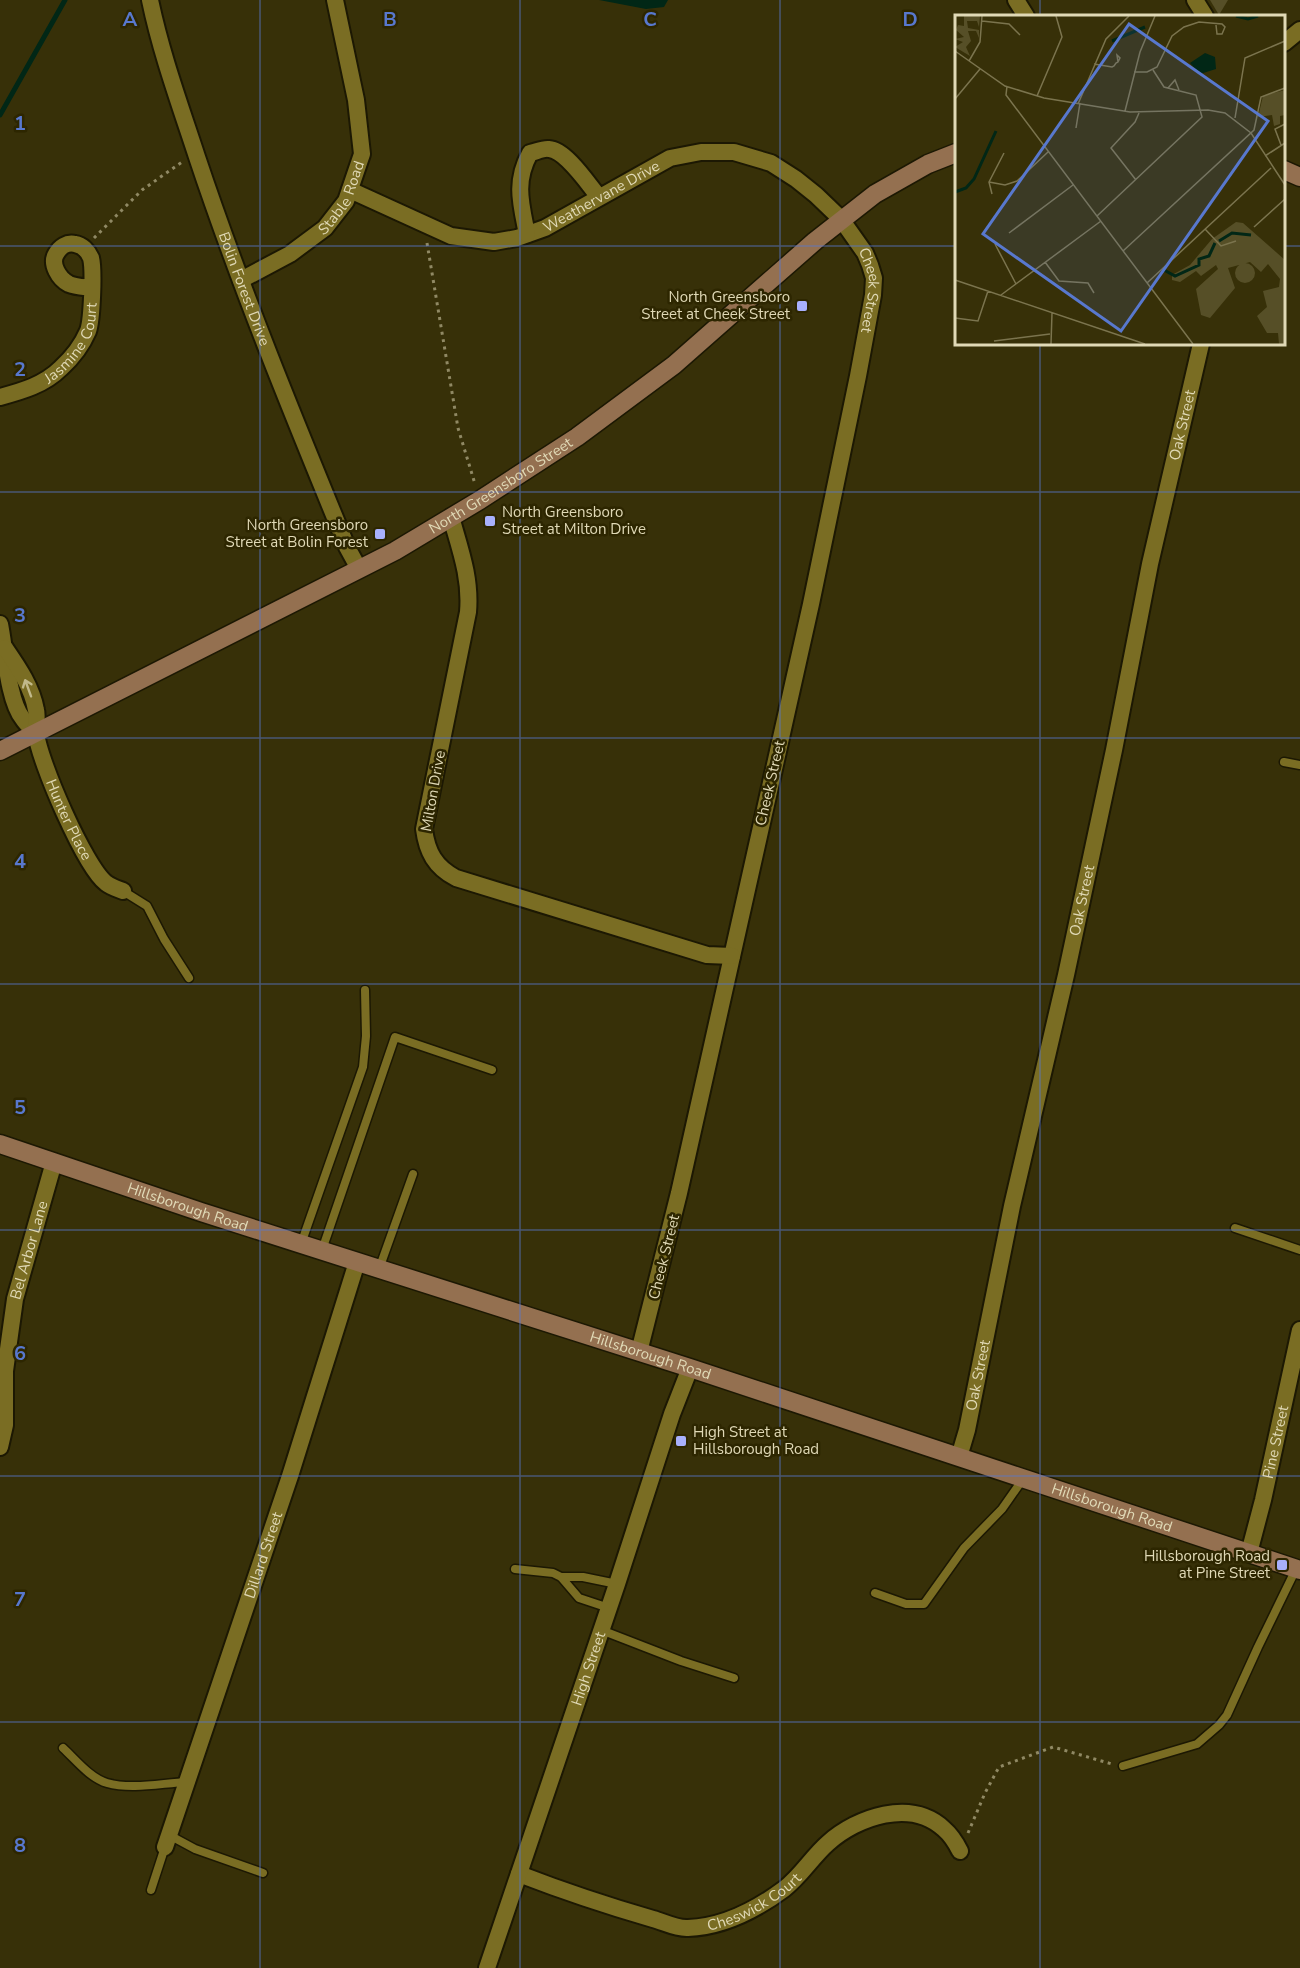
<svg xmlns="http://www.w3.org/2000/svg" width="1300" height="1968" font-family="'Nunito Sans',sans-serif">
	<style>
		.green { fill: #564f27 }
		.water { fill: #012716 }
		.lines { fill: none; stroke-linecap: round; stroke-linejoin: round }
		.stream { stroke: #012716; stroke-width: 5 }
		.lane-casing { stroke: #1c1803; stroke-width: 11 }
		.street-casing { stroke: #1c1803; stroke-width: 20 }
		.secondary-casing { stroke: #1c1803; stroke-width: 21 }
		.path { stroke: #908964; stroke-width: 3; stroke-dasharray: 3 4.5; stroke-linecap: butt }
		.lane { stroke: #7a6d23; stroke-width: 8 }
		.street { stroke: #7a6d23; stroke-width: 16 }
		.secondary { stroke: #947050; stroke-width: 18 }
		.oneway { stroke: #c1b98a }
		.grid { fill: none; stroke: #5878ce; stroke-width: 1.5; stroke-opacity: 0.55 }
		.poi-dot { fill: #a8b0fc; stroke: #2d2600; stroke-width: 2 }
		.labels { text-anchor: middle; stroke-width: 5; stroke-linejoin: round; paint-order: stroke }
		.street-label { font-size: 15px; fill: #e0d9b6; stroke: #2d2600 }
		.poi-label { font-size: 15px; fill: #e0d9b6; stroke: #2d2600; text-anchor: end }
		.inset-river { fill: none; stroke: #012716; stroke-width: 3 }
		.inset-road { fill: none; stroke: #7b744e; stroke-width: 1.5 }
		.view { fill: #5878ce; fill-opacity: 0.15; stroke: #5878ce; stroke-width: 3 }
		.inset-edge { fill: none; stroke: #e0d9b6; stroke-width: 3 }
		.grid-label { font-size: 20px; text-anchor: middle; font-weight: bold; fill: #5878ce; stroke: #2d2600; stroke-width: 5; stroke-linejoin: round; paint-order: stroke }
	</style>
	<rect width="100%" height="100%" fill="#373008"/>
	<path class="green" d="M1210,0h18l-9,15z"/>
	<path class="water" d="M599,0h69l-4,7 -18,2z"/>
	<g class="lines">
		<path class="stream" d="M0,115l65,-115"/>
		<g class="lane-casing">
			<path id="lane" d="M1284,762l16,3
				M123,891l24,15 17,33 25,39
				M1235,1228l65,22
				M301,1244l62,-177 3,-31 -1,-46
				M322,1250l73,-213 97,33
				M379,1269l34,-95
				M515,1569l38,4 8,4 18,21 30,10
				M561,1577h22l34,7
				M875,1593l31,11h18l40,-56 38,-39 21,-30
				M601,1630l80,31 53,17
				M63,1748c13,12 27,30 44,35 25,7 55,0 80,-1
				M1123,1766l74,-22 22,-19 8,-10 31,-68 38,-78
				M169,1835l26,14 68,24
				M151,1890l14,-43"/>
		</g>
		<g class="street-casing">
			<g id="street">
				<path id="s1" d="M150,0c11,53 30,105 47,157 44,132 97,261 150,390l12,22"/>
				<path d="M1016,0l10,16"/>
				<path d="M1195,0l10,16"/>
				<path d="M1284,43l16,-13"/>
				<path id="s2" d="M350,190l101,46 43,6 23,-4 28,-10 125,-70 31,-6h33l37,11 25,16 20,16 25,24 24,34 5,12 4,13 -1,17 -15,81 -47,228 -132,589 -40,159"/>
				<path d="M527,234c-6,-30 -13,-52 3,-81 6,-1 13,-5 19,-4 17,1 39,35 50,48"/>
				<path id="s3" d="M241,280l49,-26 35,-26 21,-27 16,-47 -6,-54 -21,-100"/>
				<path id="s4" d="M0,397c22,-6 44,-12 61,-29 11,-10 21,-23 27,-37 4,-11 6,-61 3,-73 -3,-7 -9,-13 -16,-14 -8,-2 -15,3 -19,10 -6,10 3,25 13,30 7,3 16,3 23,4"/>
				<path d="M451,517c9,32 20,61 17,95l-44,217c3,23 11,38 32,49l251,77 25,1"/>
				<path d="M0,624c5,25 8,77 23,95 3,5 8,9 13,14"/>
				<path id="s5" d="M5,648c13,19 27,39 31,62 2,7 -1,15 0,23 3,28 49,134 70,150 5,4 12,6 17,8"/>
				<path id="s6" d="M0,1447l5,-22v-54l10,-72 39,-137"/>
				<path id="s7" d="M959,1457l8,-27 45,-224 54,-231 48,-225 36,-186 51,-220"/>
				<path id="s8" d="M1249,1553l14,-53 37,-170"/>
				<path id="s9" d="M165,1847l125,-371 67,-214"/>
				<path id="s10" d="M519,1874c44,17 89,32 134,45 11,3 24,10 35,9 35,-1 69,-19 96,-39 17,-13 28,-32 44,-46 29,-26 83,-45 116,-14 7,6 12,14 16,22"/>
				<path id="s11" d="M487,1968l130,-384 55,-170 18,-46"/>
			</g>
		</g>
		<g class="secondary-casing">
			<g id="secondary">
				<path d="M1284,170l16,7"/>
				<path id="s12" d="M0,751l395,-200 85,-51 97,-63 97,-72 141,-124 60,-47 53,-30 28,-11"/>
				<path id="s13" d="M0,1144l201,68 489,156 610,202"/>
			</g>
		</g>
		<path class="path" d="M94,238l48,-48 40,-28
			M427,243l31,185 17,56
			M968,1833l17,-40 14,-26 54,-20 59,17"/>
		<use href="#lane" class="lane"/>
		<use href="#street" class="street"/>
		<use href="#secondary" class="secondary"/>
	</g>
	<defs><path id="oneway-shaft" d="M-6 0H5M1.5-3L5.5 0L1.5 3" fill="none" stroke-width="1.6" stroke-linecap="round" stroke-linejoin="round" transform="scale(1.5)"/></defs>
	<use class="oneway" href="#oneway-shaft" transform="translate(28 688) rotate(-110)"/>
	<path class="grid" d="M260,0v1968M520,0v1968M780,0v1968M1040,0v16M0,246h956M1284,246h16M1040,344v1624M0,492h1300M0,738h1300M0,984h1300M0,1230h1300M0,1476h1300M0,1722h1300"/>
	<g class="poi-dot">
		<rect x="796" y="300" width="12" height="12" rx="3"/>
		<rect x="484" y="515" width="12" height="12" rx="3"/>
		<rect x="374" y="528" width="12" height="12" rx="3"/>
		<rect x="675" y="1435" width="12" height="12" rx="3"/>
		<rect x="1276" y="1559" width="12" height="12" rx="3"/>
	</g>
	<g class="labels">
		<g class="street-label">
			<text dy="5" stroke="none"><textPath href="#s3" startOffset="134">Stable Road</textPath></text>
			<text dy="5" stroke="none"><textPath href="#s2" startOffset="272">Weathervane Drive</textPath></text>
			<text dy="5" stroke="none"><textPath href="#s1" startOffset="304">Bolin Forest Drive</textPath></text>
			<text dy="5" stroke="none"><textPath href="#s2" startOffset="624">Cheek Street</textPath></text>
			<text dy="5" stroke="none"><textPath href="#s4" startOffset="96">Jasmine Court</textPath></text>
			<text dy="5" stroke="none"><textPath href="#s7" startOffset="1056">Oak Street</textPath></text>
			<text dy="5" stroke="none"><textPath href="#s12" startOffset="567">North Greensboro Street</textPath></text>
			<text transform="translate(770 783) rotate(-77)" y="5">Cheek Street</text>
			<text transform="translate(433 791) rotate(-80)" y="5">Milton Drive</text>
			<text dy="5" stroke="none"><textPath href="#s5" startOffset="186">Hunter Place</textPath></text>
			<text dy="5" stroke="none"><textPath href="#s7" startOffset="570">Oak Street</textPath></text>
			<text dy="5" stroke="none"><textPath href="#s13" startOffset="198">Hillsborough Road</textPath></text>
			<text dy="5" stroke="none"><textPath href="#s6" startOffset="200">Bel Arbor Lane</textPath></text>
			<text transform="translate(664 1257) rotate(-76)" y="5">Cheek Street</text>
			<text dy="5" stroke="none"><textPath href="#s13" startOffset="684">Hillsborough Road</textPath></text>
			<text dy="5" stroke="none"><textPath href="#s7" startOffset="84">Oak Street</textPath></text>
			<text dy="5" stroke="none"><textPath href="#s8" startOffset="114">Pine Street</textPath></text>
			<text dy="5" stroke="none"><textPath href="#s13" startOffset="1170">Hillsborough Road</textPath></text>
			<text dy="5" stroke="none"><textPath href="#s9" startOffset="308">Dillard Street</textPath></text>
			<text dy="5" stroke="none"><textPath href="#s11" startOffset="316">High Street</textPath></text>
			<text dy="5" stroke="none"><textPath href="#s10" startOffset="250">Cheswick Court</textPath></text>
		</g>
		<g class="poi-label">
			<text x="790" y="302">North Greensboro<tspan x="790" dy="17">Street at Cheek Street</tspan></text>
			<text x="502" y="517" text-anchor="start">North Greensboro<tspan x="502" dy="17">Street at Milton Drive</tspan></text>
			<text x="368" y="530">North Greensboro<tspan x="368" dy="17">Street at Bolin Forest</tspan></text>
			<text x="693" y="1437" text-anchor="start">High Street at<tspan x="693" dy="17">Hillsborough Road</tspan></text>
			<text x="1270" y="1561">Hillsborough Road<tspan x="1270" dy="17">at Pine Street</tspan></text>
		</g>
	</g>
	<g transform="translate(955 15)">
		<rect width="330" height="330" fill="#373008"/>
		<path d="M5,1h20l-1,11 -2,-6h-10l1,7 11,2v8l-3,-7h-8l3,10 -5,6 4,9 -15,-9 8,-5 -8,-3 9,-2 -8,-7 2,-5 6,1v-10zM330,75v25l-5,1v8l-6,2 -2,-11 -14,2 5,-21zM281,207l7,1 42,37v84h-6l-1,-11h-11l-10,-17 10,-9 -4,-16 16,-4 1,-8 -12,-15 -7,8 -11,-10 -22,6 7,20 -25,30 -9,-3 -5,-26 22,-20 -2,-4 -15,11 -5,-5 -16,11 -8,-2v-5l18,-10 22,-26zM280 258a10 10 0 1 1 20 0a10 10 0 1 1-20 0Z" fill="#564f27"/>
		<path d="M250,38l10,4 1,12 -16,5 -10,-11z" fill="#012716"/>
		<path class="inset-river" d="M281,1l12,3 10,-3M157,26l33,-14M0,177l11,-4 8,-9 22,-48M264,226l13,-8 19,2M209,255l11,6 24,-11v-6l10,-3 6,-13"/>
		<path class="inset-road" d="M27,6l27,3 11,11M0,36l50,35 39,12 86,14 78,-2 17,3 26,20 34,52M14,46l11,-19 2,-26M139,49l18,3 2,-1 2,-3 2,-1 2,-4 -3,-3 1,7M179,57h13l10,-5 15,-31 12,-9 15,-5 23,2 3,3 -3,7h-5l-1,-9M52,71l-1,9 187,249M213,73l7,-8 4,10M82,81l25,-59 -6,-21M0,84l25,-30M123,89l28,-65 23,-23M170,96l15,-59 15,-36M280,103l10,-60 40,-17M121,113l4,-25M326,130l-6,-16 10,-5M310,141l20,-13M181,165l-25,-32 24,-26 4,-9M34,167l16,3 12,-4 31,-29M37,179l-3,-12 15,-29M142,201l105,-99 -6,-22 -32,-8 -11,-17M299,212l31,-28M250,214l16,17 15,-5M54,218l64,-48M40,229l21,40M168,236l131,-121 7,-33 24,-9M90,247l14,19 29,2 6,10M0,265l190,64M192,268l124,-115M46,280l100,-74M0,303l23,3 10,-30M39,326l56,-7M96,329l1,-31"/>
		<path class="view" d="M174,9l139,97 -147,210 -138,-97z"/>
		<rect width="330" height="330" class="inset-edge"/>
	</g>
	<g class="grid-label">
		<text x="130" y="26">A</text>
		<text x="390" y="26">B</text>
		<text x="650" y="26">C</text>
		<text x="910" y="26">D</text>
		<text x="20" y="130">1</text>
		<text x="20" y="376">2</text>
		<text x="20" y="622">3</text>
		<text x="20" y="868">4</text>
		<text x="20" y="1114">5</text>
		<text x="20" y="1360">6</text>
		<text x="20" y="1606">7</text>
		<text x="20" y="1852">8</text>
	</g>
</svg>
